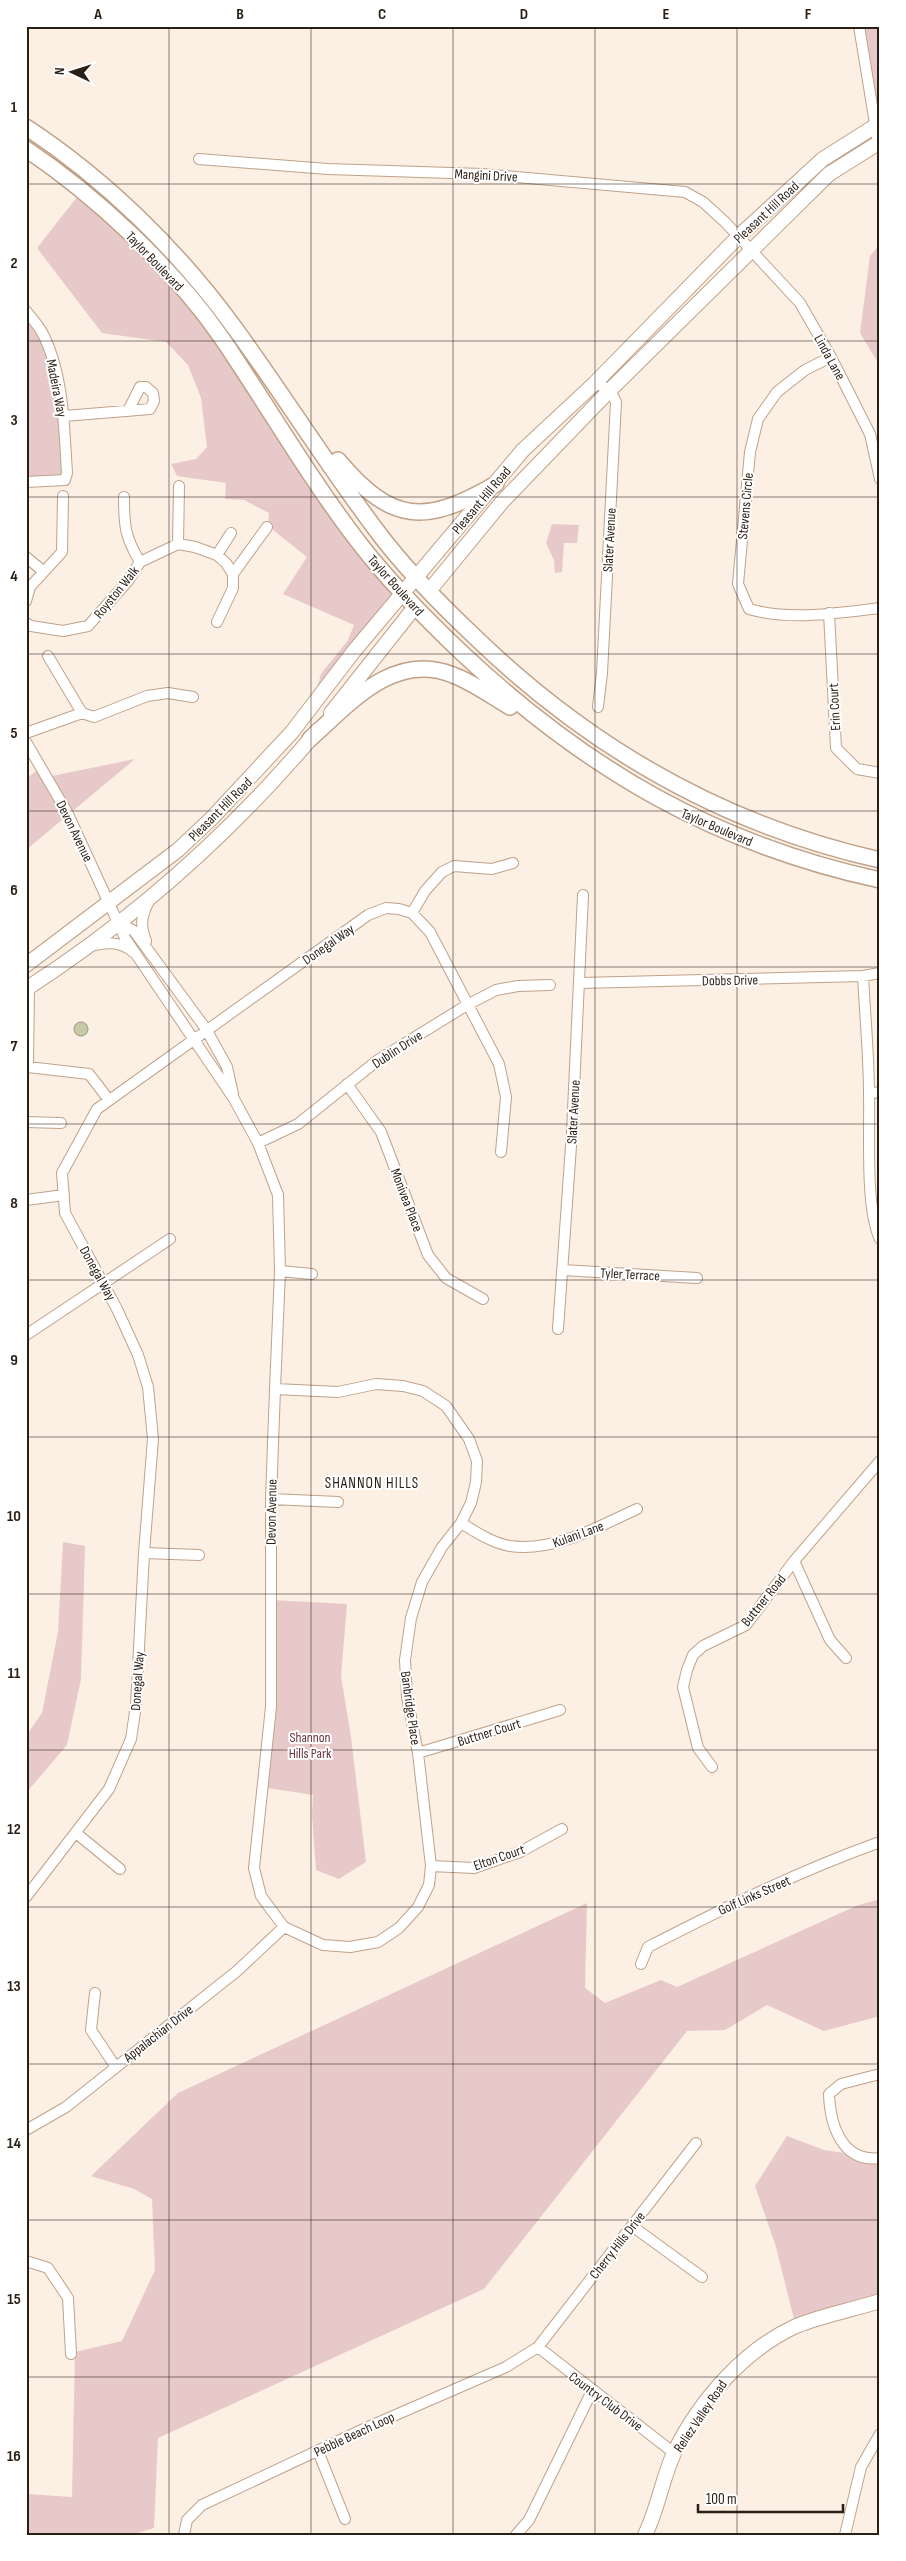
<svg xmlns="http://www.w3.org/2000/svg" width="906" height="2561" font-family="'Sofia Sans Condensed',sans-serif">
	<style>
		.green { fill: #e8c9ca }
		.water { fill: #c7caa7; stroke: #98977b }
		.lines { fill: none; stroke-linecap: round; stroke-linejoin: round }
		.minor-casing { stroke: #c0a289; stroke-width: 12 }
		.secondary-casing { stroke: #c0a289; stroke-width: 16 }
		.primary-casing { stroke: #c0a289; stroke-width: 18 }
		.minor { stroke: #fff; stroke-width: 10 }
		.secondary { stroke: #fff; stroke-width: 14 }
		.primary { stroke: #fff; stroke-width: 15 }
		.grid { fill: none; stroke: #2a1f15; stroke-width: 1; stroke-opacity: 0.55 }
		.labels { text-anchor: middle; stroke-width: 4; stroke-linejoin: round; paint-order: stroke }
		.street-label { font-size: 14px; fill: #2a1f15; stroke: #fff }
		.park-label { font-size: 14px; fill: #6b343b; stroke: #fff }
		.neighbourhood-label { font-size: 15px; letter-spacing: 1px; fill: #2a1f15; stroke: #fff }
		.neatline { fill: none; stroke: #2a1f15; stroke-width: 2 }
		.grid-label { font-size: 16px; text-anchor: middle; font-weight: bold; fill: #2a1f15 }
	</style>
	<rect width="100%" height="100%" fill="#fcefe4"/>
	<path class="green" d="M859,26h21v97z
		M81,192l86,80 235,323 -90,111 9,-32 27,-34 6,-15 -71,-31 24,-37 -39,-31 1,-13 -25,-13 -19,-1 1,-16 -49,-7 -6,-12 25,-5 11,-12 -6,-49 -13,-33 -22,-23 -64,-9 -65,-85z
		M880,244v122l-20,-33 10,-77z
		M26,311l28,53 11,116 -39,2z
		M552,524l27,1 -2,18h-13l-2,29 -7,1 -1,-13 -8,-17z
		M135,759l-109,91v-71l15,-12 6,10z
		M63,1542l22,4 -4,133 -14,66 -41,48v-57l16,-23 16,-81z
		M271,1600l76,4 -6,72 10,61 15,125 -27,17 -23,-9 -4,-56 1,-19 -51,-8z
		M880,1899v117l-56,15 -57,-26 -42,25 -38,1 -203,258 -326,149 -4,90 -23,7h-105v-41l46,3 3,-145 47,-11 33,-71 -3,-71 -18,-10 -43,-13 87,-83 409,-190 -2,85 20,15 56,-23 16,7 179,-81z
		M787,2136l37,14 54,8 2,15v128l-84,26 -20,-80 -21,-61z"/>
	<path class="water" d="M74 1029a7 7 0 1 1 14 0a7 7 0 1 1-14 0Z"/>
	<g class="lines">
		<g class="minor-casing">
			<path id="minor" d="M859,26l19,116
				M199,159l129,10 154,5 203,18 18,10 22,20 75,81 31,54 39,77 10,45
				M26,311c6,7 14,16 18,25 20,41 20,92 23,137l-2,7 -39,2
				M831,357l-26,13 -28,22 -19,27 -8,33 -12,132 11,25c41,12 89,4 131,-1
				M595,383l15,7 6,12 -14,271 -4,34
				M64,416l86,-7 4,-8 -1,-8 -7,-6h-6l-12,24
				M124,497c0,29 1,40 16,65
				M178,544l1,-58
				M217,555l14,-22
				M26,557l17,14
				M233,574l34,-47
				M26,601l4,-14 32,-35 1,-56
				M829,613l7,135 21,21 23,4
				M26,623l5,3 32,5 25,-5 40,-45 12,-19 38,-18 17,3 22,8 9,8 7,11v14l-16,34
				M82,713l12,4 53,-21 21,-3 25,4
				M26,733l56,-20 -34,-57
				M26,742l42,72 57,124 109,161 24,44 20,52 2,76 -5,118 -4,110v208l-17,161 7,28 23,31 39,18 27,2 28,-5 21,-14 19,-21 11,-22 2,-19 -13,-113 -11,-56 -2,-37 6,-42 11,-36 20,-35 19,-24 10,-20 5,-21 1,-21 -8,-22 -23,-33 -23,-15 -20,-5 -27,-2 -38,8 -63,-3
				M412,913l13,-22 17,-19 12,-6 38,3 21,-6
				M120,923l14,8 72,98 21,38 6,27
				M146,941c-6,-16 -5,-24 3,-40
				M91,946c15,-4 29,-5 42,6
				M863,976c2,40 6,79 6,119 1,37 -4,113 11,144
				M580,983l283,-7 17,-3
				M29,988l-1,79 61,7 20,26
				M347,1084l34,48 47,123 18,23 37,21
				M869,1092l11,1
				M26,1122l35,1
				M258,1143l40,-19 80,-64 89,-55 29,-15 22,-4 32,-1
				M26,1200l38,-5
				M563,1270l134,8
				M280,1271l32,3
				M558,1329l14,-197 11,-237
				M26,1335l144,-96
				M271,1499l67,3
				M461,1523c15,9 31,20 49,23 46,6 87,-19 127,-37
				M144,1553l55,2
				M794,1561l36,79 16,18
				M418,1753l142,-43
				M712,1767l-14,-19 -15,-61 4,-17 6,-15 10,-9 43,-21 48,-64 86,-100
				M76,1833l44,36
				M431,1866l43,2 46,-16 42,-23
				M26,1897l83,-108 22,-50 5,-34 8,-152 9,-114 -5,-52 -10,-32 -21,-46 -52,-96 -3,-40 35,-64 271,-194 18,-7 13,1 13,4 18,19 69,132 7,33 -5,55
				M641,1964l7,-17c76,-39 151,-76 232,-105
				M95,1993l-4,37 24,36
				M880,2074l-39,10 -12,10c1,31 13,69 51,64
				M26,2130l40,-23 171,-136 47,-44
				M632,2226l70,51
				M26,2261l22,7 20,30 3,56
				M538,2347l136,106
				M318,2451l27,68
				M184,2535l3,-15 15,-15 166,-78 138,-60 32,-20 158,-204
				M516,2535l13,-15 63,-129
				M845,2535l16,-68 19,-33"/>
		</g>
		<g class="secondary-casing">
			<path id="secondary" d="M429,591l73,-89 108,-112 219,-216 51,-32
				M331,713l83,-105
				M26,965l152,-115 34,-32 80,-86 62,-81 169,-201 72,-67 143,-146 85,-78 57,-36
				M26,989c110,-71 208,-159 292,-259
				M645,2535c13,-26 17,-56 29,-82 25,-52 70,-103 122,-127 27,-11 56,-16 84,-25"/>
		</g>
		<g class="primary-casing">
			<path id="primary" d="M26,127c79,52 152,123 208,200 49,67 93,138 143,204 29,39 63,73 98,106 115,111 248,188 405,223
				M26,149c70,47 147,119 195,188 47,69 88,141 139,207 31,40 66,75 103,110 123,115 251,190 417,226
				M338,460c54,64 87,65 158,24
				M310,739c40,-36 84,-88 143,-64 21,8 38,21 57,32"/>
		</g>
		<use href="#minor" class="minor"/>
		<use href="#secondary" class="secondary"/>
		<use href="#primary" class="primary"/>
	</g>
	<path class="grid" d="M169,26v2509M311,26v2509M453,26v2509M595,26v2509M737,26v2509M26,184h854M26,341h854M26,497h854M26,654h854M26,811h854M26,967h854M26,1124h854M26,1280h854M26,1437h854M26,1594h854M26,1750h854M26,1907h854M26,2064h854M26,2220h854M26,2377h854"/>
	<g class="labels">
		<g class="street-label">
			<text transform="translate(486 175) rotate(3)" y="5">Mangini Drive</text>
			<text transform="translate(766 212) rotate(-43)" y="5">Pleasant Hill Road</text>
			<text transform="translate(155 261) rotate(46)" y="5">Taylor Boulevard</text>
			<text transform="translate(830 357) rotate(61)" y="5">Linda Lane</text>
			<text transform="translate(57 388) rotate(79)" y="5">Madeira Way</text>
			<text transform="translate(481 500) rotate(-50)" y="5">Pleasant Hill Road</text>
			<text transform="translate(745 506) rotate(-85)" y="5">Stevens Circle</text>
			<text transform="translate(609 540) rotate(-87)" y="5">Slater Avenue</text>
			<text transform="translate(396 585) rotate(48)" y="5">Taylor Boulevard</text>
			<text transform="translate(116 592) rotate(-51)" y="5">Royston Walk</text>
			<text transform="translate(834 707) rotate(-93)" y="5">Erin Court</text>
			<text transform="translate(220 809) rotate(-45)" y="5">Pleasant Hill Road</text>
			<text transform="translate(717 827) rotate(23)" y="5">Taylor Boulevard</text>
			<text transform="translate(75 831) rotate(64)" y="5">Devon Avenue</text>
			<text transform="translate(328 944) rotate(-35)" y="5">Donegal Way</text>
			<text transform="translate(730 980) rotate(-1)" y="5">Dobbs Drive</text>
			<text transform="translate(397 1049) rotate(-33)" y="5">Dublin Drive</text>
			<text transform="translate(573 1112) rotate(-87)" y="5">Slater Avenue</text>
			<text transform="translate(407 1200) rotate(69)" y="5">Monivea Place</text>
			<text transform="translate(98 1273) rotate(61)" y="5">Donegal Way</text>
			<text transform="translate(630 1274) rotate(3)" y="5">Tyler Terrace</text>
			<text transform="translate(271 1512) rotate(-89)" y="5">Devon Avenue</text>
			<text transform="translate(578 1534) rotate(-20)" y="5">Kulani Lane</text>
			<text transform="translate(763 1600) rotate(-51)" y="5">Buttner Road</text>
			<text transform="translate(137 1681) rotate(-86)" y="5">Donegal Way</text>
			<text transform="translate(411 1708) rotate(82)" y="5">Banbridge Place</text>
			<text transform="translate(489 1732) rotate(-17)" y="5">Buttner Court</text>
			<text transform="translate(499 1857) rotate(-19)" y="5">Elton Court</text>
			<text transform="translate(754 1895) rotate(-24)" y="5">Golf Links Street</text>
			<text transform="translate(158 2033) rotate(-38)" y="5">Appalachian Drive</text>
			<text transform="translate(617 2245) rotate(-52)" y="5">Cherry Hills Drive</text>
			<text transform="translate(606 2401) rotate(37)" y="5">Country Club Drive</text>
			<text transform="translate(700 2416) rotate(-56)" y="5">Reliez Valley Road</text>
			<text transform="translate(354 2434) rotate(-25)" y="5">Pebble Beach Loop</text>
		</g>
		<g class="park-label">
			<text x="310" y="1742">Shannon<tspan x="310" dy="16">Hills Park</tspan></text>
		</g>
		<g class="neighbourhood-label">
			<text x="372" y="1488">SHANNON HILLS</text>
		</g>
	</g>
	<rect width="906" height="2561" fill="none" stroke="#ffffff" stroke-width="55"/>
	<g transform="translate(72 72) rotate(274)" stroke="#ffffff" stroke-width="4" paint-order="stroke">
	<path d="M0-4L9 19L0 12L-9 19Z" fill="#2a1f15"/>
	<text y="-8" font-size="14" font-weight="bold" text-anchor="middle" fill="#2a1f15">N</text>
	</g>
	<path d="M698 2504v8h145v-8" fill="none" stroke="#2a1f15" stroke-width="2.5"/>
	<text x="706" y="2504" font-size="15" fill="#2a1f15" stroke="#ffffff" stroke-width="4" paint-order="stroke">100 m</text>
	<rect x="28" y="28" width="850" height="2506" class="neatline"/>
	<g class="grid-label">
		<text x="98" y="19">A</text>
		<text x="240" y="19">B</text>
		<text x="382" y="19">C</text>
		<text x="524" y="19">D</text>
		<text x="666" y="19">E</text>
		<text x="808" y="19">F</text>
		<text x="14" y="112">1</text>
		<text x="14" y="268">2</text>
		<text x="14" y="425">3</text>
		<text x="14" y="581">4</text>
		<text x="14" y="738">5</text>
		<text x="14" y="895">6</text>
		<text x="14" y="1051">7</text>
		<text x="14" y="1208">8</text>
		<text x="14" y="1365">9</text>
		<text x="14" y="1521">10</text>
		<text x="14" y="1678">11</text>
		<text x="14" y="1834">12</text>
		<text x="14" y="1991">13</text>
		<text x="14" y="2148">14</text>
		<text x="14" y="2304">15</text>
		<text x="14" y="2461">16</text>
	</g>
</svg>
